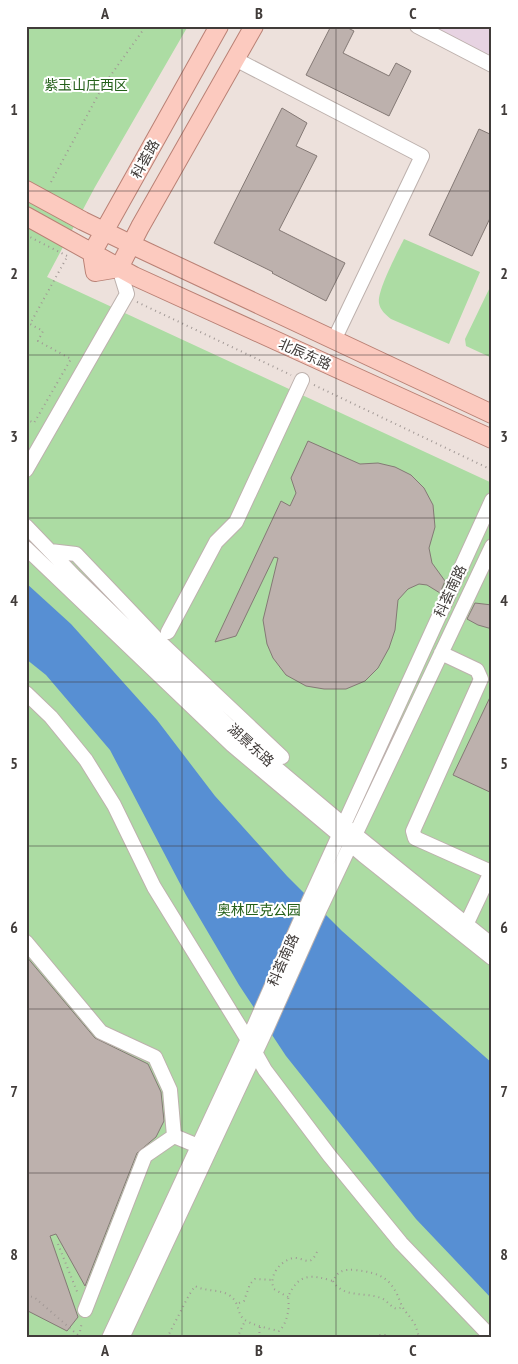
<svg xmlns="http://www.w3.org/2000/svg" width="518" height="1364" font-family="'PT Sans Narrow','Noto Sans SC',sans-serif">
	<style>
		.education { fill: #e7d3e2 }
		.green { fill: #acdca3 }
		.water { fill: #578fd3 }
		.building { fill: #bdb1ad; stroke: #847975 }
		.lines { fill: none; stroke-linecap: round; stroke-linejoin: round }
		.minor-casing { stroke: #bdb1ad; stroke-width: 16 }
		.major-casing { stroke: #b98175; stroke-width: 20 }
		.path { stroke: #a19895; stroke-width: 2; stroke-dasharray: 1 4; stroke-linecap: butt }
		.minor { stroke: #fff; stroke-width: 14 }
		.major { stroke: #fccabf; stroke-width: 18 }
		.grid { fill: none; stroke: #413c3a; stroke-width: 1; stroke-opacity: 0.55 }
		.labels { text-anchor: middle; stroke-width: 4; stroke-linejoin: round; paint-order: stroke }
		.park-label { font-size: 14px; fill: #24601a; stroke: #fff }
		.street-label { font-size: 14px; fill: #413c3a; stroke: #fff }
		.neatline { fill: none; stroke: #413c3a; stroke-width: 2 }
		.grid-label { font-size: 16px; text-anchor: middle; font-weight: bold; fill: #413c3a }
	</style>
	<rect width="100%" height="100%" fill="#ede1dc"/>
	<path class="education" d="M431,26h61v31z"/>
	<path class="green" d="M26,26h162l-93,161 -48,90 445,206v855h-466z
		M404,239l76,33 -31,72 -58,-25c-5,-4 -11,-9 -12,-16 -2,-12 19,-52 25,-64z
		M492,283v75l-26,-12 -1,-7z"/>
	<path class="water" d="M26,583l45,41 86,96 58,76 72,80 55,55 150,132v236l-76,-80 -130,-163 -47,-71 -53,-90 -76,-145 -64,-75 -20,-16z"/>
	<path class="building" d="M331,26h13l10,5 -11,22 46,23 7,-13 15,8 -22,45 -83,-41z
		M282,108l25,15 -11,23 21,10 -38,74 66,33 -19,38 -54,-28 1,-1 -59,-29z
		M479,129l13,6v79l-20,42 -43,-21z
		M308,441l52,23 18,-1 17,4 16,8 13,13 9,17 2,22 -6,21 3,15 13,18 -5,12 -13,-8 -8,-1 -11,5 -10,11 -3,30 -6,18 -11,20 -13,13 -19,8h-22l-18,-3 -20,-11 -13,-17 -6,-14 -4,-24 15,-62 -4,-1 -38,79 -21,6 66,-141 9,5 6,-13 -5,-15z
		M475,603l17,2v24l-14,-4 -11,-6z
		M492,693v100l-39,-18z
		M26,956l69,82 53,26 13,28 3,29 -8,16 -19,16 -52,133 -29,-52 -6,2 28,81 -11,14 -41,-21z"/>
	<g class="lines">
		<g class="minor-casing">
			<path id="minor" d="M417,26l75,39
				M235,59l187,97 -88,184
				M26,470l101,-176 -8,-26
				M26,526l49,51 169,164 112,94 136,110
				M26,548l206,197 131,110 129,103
				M50,551l26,3 82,86 124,117
				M168,632l48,-90 20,-20 66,-142
				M441,653l36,17 4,9 -68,152 2,7 76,34 -25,53
				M26,693l25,24 35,43 28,45 40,82 94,153 17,30 64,85 72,88 91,95
				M26,942l75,90 54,25 15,33 4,46
				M85,1310l60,-154 29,-20 24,10
				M109,1338l146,-314 54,-123 183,-401
				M122,1338l144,-308 54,-121 172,-363"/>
		</g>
		<g class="major-casing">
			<path id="major" d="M219,26l-127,227 3,19 24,-4 21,-41 114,-201
				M26,190l57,31 62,30 347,163
				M26,216l108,60 358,163"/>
		</g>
		<path class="path" d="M51,182l52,-96 43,-60
			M26,235l43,22
			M137,302l154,73
			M314,385l178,85
			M26,419l8,4 37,-64 -33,-18 5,-10 -13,-7 37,-67
			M58,1244l20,50
			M333,1281c9,17 33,11 48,17 6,2 9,9 16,11l6,-2
			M26,1296l8,1 45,39 -1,2
			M288,1297l-14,-8c-6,-13 6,-28 19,-31 5,-1 11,3 16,3 4,-1 6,-5 8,-9
			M239,1303l5,-2 6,-17 5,-5 17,1
			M79,1336l3,-14
			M167,1338l22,-43 6,-9c12,6 24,3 34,9 12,8 7,19 16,25 7,5 25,9 34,11 8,-7 11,-23 9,-34 11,-25 24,-22 45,-16 5,-10 10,-12 22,-11 26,3 37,8 46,34 3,7 9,12 13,19 3,5 3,10 6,15
			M237,1338l8,-17
			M259,1338l1,-13
			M376,1338l2,-3h7l5,3"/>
		<use href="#minor" class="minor"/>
		<use href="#major" class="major"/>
	</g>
	<path class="grid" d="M182,26v1312M336,26v1312M26,191h466M26,355h466M26,518h466M26,682h466M26,846h466M26,1009h466M26,1173h466"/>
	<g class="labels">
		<g class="park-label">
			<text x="86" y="90">紫玉山庄西区</text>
			<text x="259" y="915">奥林匹克公园</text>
		</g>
		<g class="street-label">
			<text transform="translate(145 159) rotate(-61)" y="5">科荟路</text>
			<text transform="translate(305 354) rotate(24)" y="5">北辰东路</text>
			<text transform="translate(450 591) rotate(-65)" y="5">科荟南路</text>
			<text transform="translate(251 745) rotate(42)" y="5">湖景东路</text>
			<text transform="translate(283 960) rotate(-66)" y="5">科荟南路</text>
		</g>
	</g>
	<rect width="518" height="1364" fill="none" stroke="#ffffff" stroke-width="55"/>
	<rect x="28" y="28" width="462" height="1308" class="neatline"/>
	<g class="grid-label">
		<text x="105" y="19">A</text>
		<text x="259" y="19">B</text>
		<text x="413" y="19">C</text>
		<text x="14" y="115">1</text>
		<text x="504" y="115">1</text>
		<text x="14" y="279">2</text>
		<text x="504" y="279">2</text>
		<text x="14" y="442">3</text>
		<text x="504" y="442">3</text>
		<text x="14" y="606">4</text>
		<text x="504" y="606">4</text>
		<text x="14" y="769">5</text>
		<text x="504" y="769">5</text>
		<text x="14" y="933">6</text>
		<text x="504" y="933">6</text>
		<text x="14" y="1097">7</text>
		<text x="504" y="1097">7</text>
		<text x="14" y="1260">8</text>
		<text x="504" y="1260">8</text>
		<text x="105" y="1356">A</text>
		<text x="259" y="1356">B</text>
		<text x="413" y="1356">C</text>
	</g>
</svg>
